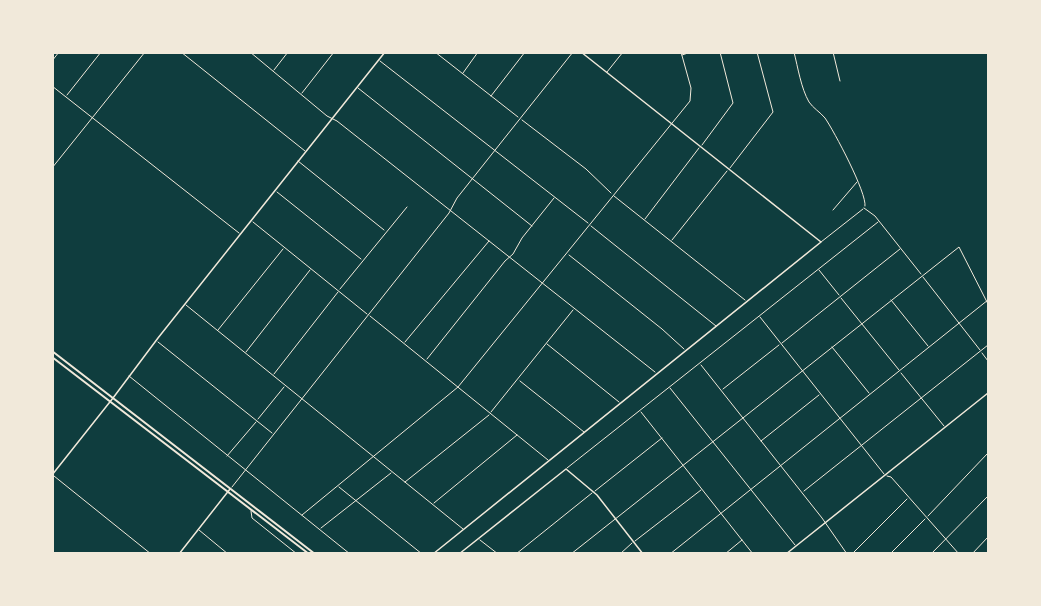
<svg xmlns="http://www.w3.org/2000/svg" width="1041" height="606" font-family="Overpass,sans-serif">
	<style>
		.lines { fill: none; stroke-linecap: round; stroke-linejoin: round }
		.minor { stroke: #f1e9da; stroke-width: 1 }
		.tertiary { stroke: #f1e9da; stroke-width: 1.5 }
		.secondary { stroke: #f1e9da; stroke-width: 1.5 }
		.primary { stroke: #f1e9da; stroke-width: 2 }
	</style>
	<rect width="100%" height="100%" fill="#0f3d3e"/>
	<g class="lines">
		<path class="minor" d="M181,52l124,99
			M250,52l77,64 10,5 318,251
			M435,52l83,65
			M794,52c4,16 7,36 15,50 4,6 11,10 16,16 9,13 42,75 40,88
			M833,52l7,29
			M682,55l9,-3
			M52,61l7,-9
			M380,61l208,162
			M274,70l14,-18
			M607,72l16,-20
			M463,73l15,-21
			M52,86l187,147
			M358,88l174,138
			M302,93l32,-41
			M67,95l34,-43
			M491,96l34,-44
			M522,120l64,49 25,24
			M702,145l31,-42 -13,-51
			M298,161l86,69
			M52,168l93,-116
			M730,168l43,-56 -16,-60
			M277,192l84,67
			M614,196l131,104
			M864,208l11,8 46,58
			M833,210l24,-28
			M645,219l54,-71
			M253,222l114,92
			M591,226l125,100
			M672,240l55,-69
			M821,242l42,-33
			M569,255l93,74 22,20
			M819,270l20,25
			M923,277l57,73
			M340,289l67,-82
			M841,298l58,72
			M891,300l37,46
			M186,305l277,224
			M370,316l178,144
			M760,317l124,157
			M218,330l65,-81
			M158,342l114,91
			M405,342l84,-101
			M782,343l118,-94
			M547,344l72,58
			M832,347l37,46
			M246,352l64,-82
			M982,353l6,8
			M427,359l78,-98 8,-7 9,-16 32,-40
			M701,365l121,153 25,36
			M901,373l43,53
			M274,374l64,-82
			M129,376l221,178
			M520,381l64,51
			M670,388l125,157
			M723,389l56,-44
			M491,412l82,-102
			M641,412l112,142
			M258,419l26,-32
			M761,441l58,-46
			M227,456l29,-34
			M567,468l311,-246
			M54,476l97,78
			M887,476l4,1 68,77
			M405,482l84,-67
			M232,487l217,-274 8,-15 116,-146
			M339,487l83,67
			M595,491l67,-53
			M804,491l184,-146
			M434,503l83,-68
			M251,511l1,7 45,36
			M302,515l156,-128 232,-286 1,-13 -10,-36
			M928,516l60,-63
			M321,528l70,-55
			M199,530l29,24
			M480,540l18,14
			M635,541l66,-51
			M516,554l76,-61
			M571,554l388,-307 29,57
			M620,554l12,-11
			M670,554l318,-254
			M725,554l17,-14
			M852,554l55,-55
			M890,554l35,-35
			M931,554l57,-58
			M972,554l16,-17"/>
		<path class="tertiary" d="M113,398l45,-60 227,-286
			M433,554l388,-312 -240,-190
			M459,554l107,-85 31,26 46,59
			M786,554l202,-161"/>
		<path class="secondary" d="M52,475l61,-77
			M179,554l51,-65"/>
		<path class="primary" d="M52,351l263,203
			M52,357l257,197"/>
	</g>
	<rect width="1041" height="606" fill="none" stroke="#f1e9da" stroke-width="108"/>
</svg>
